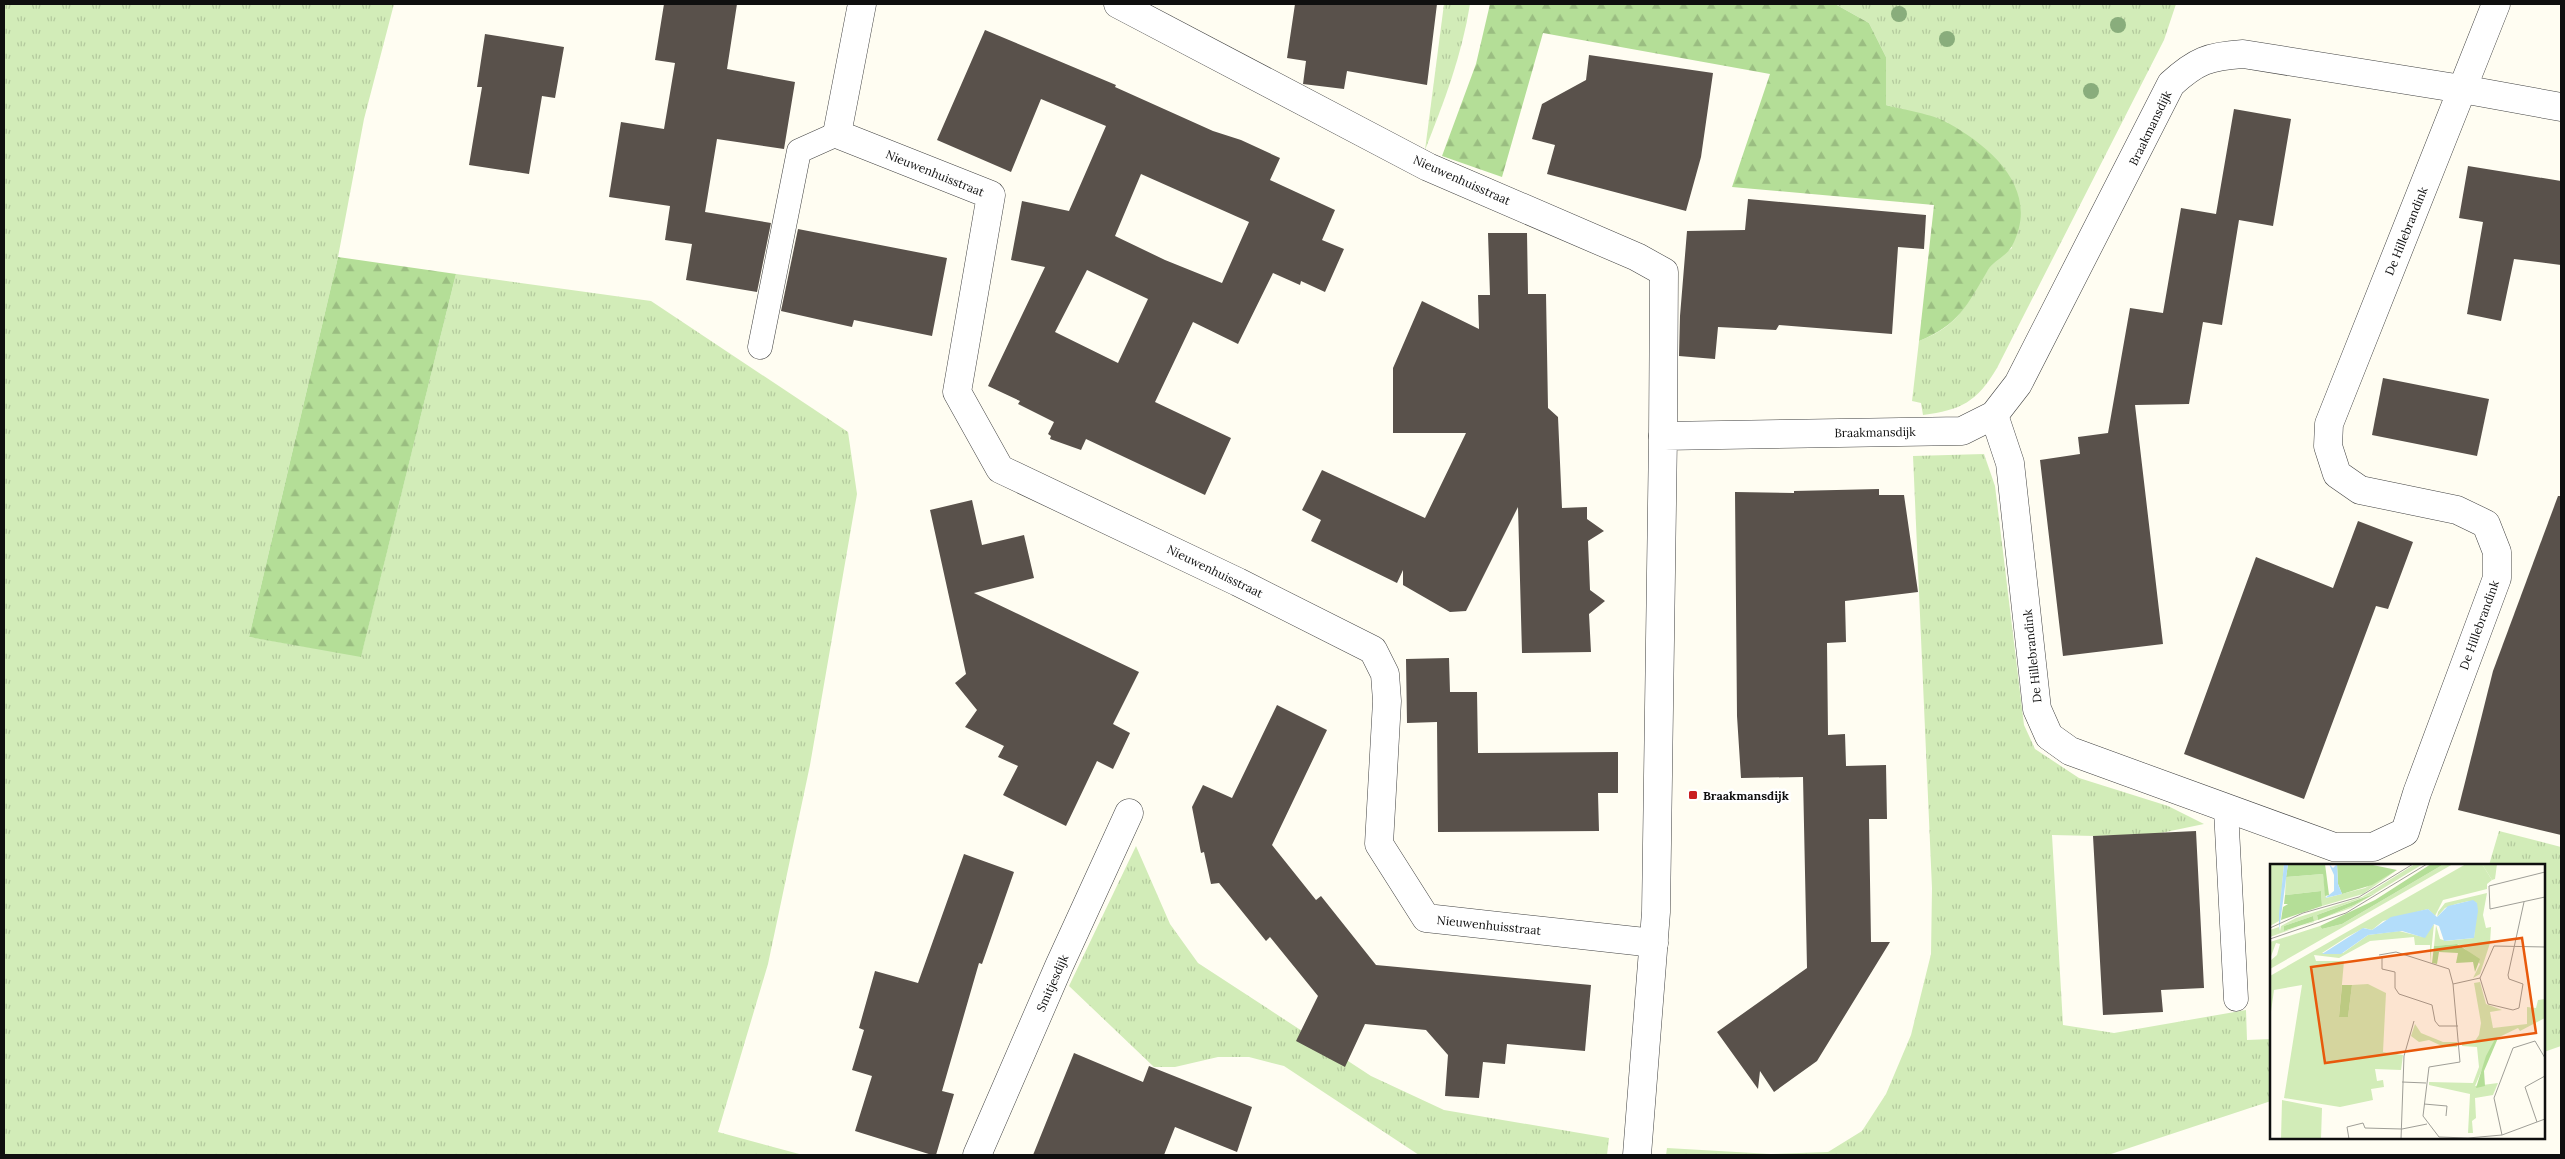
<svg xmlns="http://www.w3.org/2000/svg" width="2565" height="1159" font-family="Lora,serif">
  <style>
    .grass { fill: url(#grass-tufts) }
    .forest { fill: url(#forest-firs) }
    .building { fill: #59514b; fill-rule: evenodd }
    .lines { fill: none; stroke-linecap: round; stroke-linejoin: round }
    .service-casing { stroke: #424242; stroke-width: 25 }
    .minor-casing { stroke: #424242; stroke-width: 29 }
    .tertiary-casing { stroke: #424242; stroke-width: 29 }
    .service { stroke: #fff; stroke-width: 24 }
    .minor { stroke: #fff; stroke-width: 28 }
    .tertiary { stroke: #fff; stroke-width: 28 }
    .tree { fill: #89ad7c }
    .poi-dot { fill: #c91e20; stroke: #fff; stroke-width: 2 }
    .labels { text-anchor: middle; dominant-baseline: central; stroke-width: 5; stroke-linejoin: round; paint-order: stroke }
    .street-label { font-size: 12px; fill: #0f0f0f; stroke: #fff }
    .poi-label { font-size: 12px; font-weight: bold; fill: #0f0f0f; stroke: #fff; text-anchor: start }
    .inset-road { fill: none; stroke: #9f9e97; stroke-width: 1 }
    .view { fill: #e8590c; fill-opacity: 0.15; stroke: #e8590c; stroke-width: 2.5 }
    .inset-edge { fill: none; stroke: #0f0f0f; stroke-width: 2.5 }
  </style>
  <defs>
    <pattern id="grass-tufts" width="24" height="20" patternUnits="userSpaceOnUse" patternTransform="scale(1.25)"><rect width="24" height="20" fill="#d2ecb8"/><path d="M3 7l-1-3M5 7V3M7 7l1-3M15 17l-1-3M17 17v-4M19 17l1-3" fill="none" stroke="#b3c99d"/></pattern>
    <pattern id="forest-firs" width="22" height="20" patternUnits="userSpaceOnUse" patternTransform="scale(1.25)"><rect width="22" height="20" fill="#b4de97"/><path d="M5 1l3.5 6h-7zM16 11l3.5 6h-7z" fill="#9abd81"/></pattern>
  </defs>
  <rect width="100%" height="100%" fill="#fffdf2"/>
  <g class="grass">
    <path d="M4,4H394L364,119L338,257L249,637L361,656L456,274L651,301L848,432L857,494L810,765L768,964L718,1132L803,1155H4Z"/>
    <path d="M1444,4H1470C1462,55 1444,102 1425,150Z"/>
    <path d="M1835,4H2176L2164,40L1997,368C1977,402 1961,410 1923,415L1921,403L1912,401L1919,341C1963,324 1964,304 1989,268C1994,260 2004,254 2012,248L1947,122L1886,105V57L1869,23Z"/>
    <path d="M1984,454L1995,486L2024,725L2035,749L2079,778L2168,806L2204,824L2156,834L2095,836L2052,835L2063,1025L2114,1033L2246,1010L2247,1040L2271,1039V1101L2111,1154L1666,1155L1667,1148L1771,1154L1828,1152L1862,1131L1886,1094L1911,1035L1931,954L1932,888L1913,456Z"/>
    <path d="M2499,831L2561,847V1046L2544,1052V865H2489Z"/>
    <path d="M1136,846L1170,924L1198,963L1371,1076L1444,1110L1609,1138L1607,1155H1419L1284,1066L1249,1057H1218L1175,1067H1154L1069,986Z"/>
  </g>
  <g class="forest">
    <path d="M1490,4H1835L1869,23L1886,57V105C1904,110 1933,114 1948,123C1993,148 2041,191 2012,246C2007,256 1994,260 1988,270C1967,305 1959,325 1919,341L1934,205L1732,187L1770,74L1543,33L1502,177L1442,156L1476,64Z"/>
    <path d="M338,257L456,274L361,657L249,637Z"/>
  </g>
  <g class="building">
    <path d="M664,4H737L727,69L795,82L784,149L717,139L705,212L771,223L757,292L686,280L692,244L665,240L670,206L609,197L621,122L664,129L675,63L655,60Z"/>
    <path d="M1295,4H1437L1427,85L1347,71L1344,89L1303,84L1306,61L1287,58Z"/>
    <path d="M985,30L1116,85L1115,87L1213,131L1241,140L1280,158L1270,180L1335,210L1322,240L1344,249L1325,292L1301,281L1300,285L1273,273L1238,344L1193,322L1155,402L1231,438L1205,495L1086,439L1081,450L1050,439L1051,436L1048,434L1054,422L1018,404L1020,401L988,386L1045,267L1011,260L1022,201L1069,211L1106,126L1041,99L1011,172L937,140ZM1141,174L1249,222L1222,283L1165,260L1115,236ZM1087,270L1148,299L1118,363L1055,332Z"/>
    <path d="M485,34L564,47L555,98L542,96L529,174L469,165L482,87H477Z"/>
    <path d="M1589,55L1713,73L1701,157L1686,211L1547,174L1555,145L1532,139L1542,104L1586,80Z"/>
    <path d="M2234,109L2291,119L2273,226L2239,220L2222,325L2203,322L2189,404L2135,405L2163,644L2063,656L2040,460L2080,454L2078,437L2108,433L2130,308L2163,313L2181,208L2216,214Z"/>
    <path d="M2468,166L2561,181V265L2514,259L2501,321L2467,314L2483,222L2459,218Z"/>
    <path d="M1748,199L1926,215L1924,249L1898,247L1892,334L1779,325L1776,330L1718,327L1715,359L1679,356L1680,316L1687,231L1745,230Z"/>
    <path d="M798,229L947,258L932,336L854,320L852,327L781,311Z"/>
    <path d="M1488,233H1527L1528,294H1546L1548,408L1558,417L1562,508L1587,507V519L1604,531L1588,541L1590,590L1605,601L1589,614L1591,652L1522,653L1518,507L1466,611L1450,612L1403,585V570L1397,583L1311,541L1321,520L1302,510L1322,470L1425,518L1466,433H1393V368L1422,301L1479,329L1478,295H1490Z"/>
    <path d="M2383,378L2489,399L2477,456L2372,435Z"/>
    <path d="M1879,489V495H1904L1918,592L1845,601L1846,642L1827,643L1828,735L1845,734L1846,766L1886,765L1887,819H1869L1871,942H1890L1817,1061L1774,1092L1760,1071L1758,1089L1717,1032L1807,968L1803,777L1741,778L1737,716L1735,492L1794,493V491Z"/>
    <path d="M2558,496H2561V835L2458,810L2493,671Z"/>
    <path d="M972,500L982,545L1024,535L1034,578L974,593L1139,672L1113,724L1130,733L1113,769L1097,761L1066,826L1003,795L1018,766L998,757L1004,746L965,727L977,710L955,683L966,674L930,510Z"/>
    <path d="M2358,521L2413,542L2388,609L2376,606L2304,799L2184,754L2256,557L2333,588Z"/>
    <path d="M1449,658L1450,692H1477L1478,753L1618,752V793H1598L1599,831L1438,832L1437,722L1407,723L1406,659Z"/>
    <path d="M1277,705L1327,730L1272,845L1316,900L1321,896L1376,965L1591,985L1585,1051L1507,1044L1505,1064L1483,1062L1479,1098L1445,1096L1448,1055L1426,1030L1365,1024L1345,1067L1296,1041L1318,996L1270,937L1266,941L1219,883L1211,884L1204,852L1201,853L1192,807L1203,785L1232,798Z"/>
    <path d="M2196,831L2204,988L2161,990L2163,1012L2103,1015L2093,836Z"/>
    <path d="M964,854L1014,872L982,964L979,963L942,1091L954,1094L936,1155H932L855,1131L872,1076L852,1070L864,1030L859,1028L875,971L918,983Z"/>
    <path d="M1074,1053L1143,1082L1149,1066L1252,1107L1237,1152L1175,1127L1164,1155H1033Z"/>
  </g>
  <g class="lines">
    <defs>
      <g id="service">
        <path d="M760,347L799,151L837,134"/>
        <path d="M2226,810L2236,999"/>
      </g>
      <g id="minor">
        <path d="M862,4L837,134L991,195L957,392L1000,469L1238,582L1373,650L1385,674L1387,701L1379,844L1426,918L1654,943"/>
        <path d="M1118,4L1428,167L1637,257L1664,272L1663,436"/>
        <path d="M2462,89L2561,107"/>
        <path d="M1994,415L2010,463L2037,709L2049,736L2070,751L2334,847H2373L2405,832L2417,793L2497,578V552L2486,524L2457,510L2360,490L2337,474L2328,446L2329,424L2496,4"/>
        <path d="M977,1155L1059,966L1129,813"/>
      </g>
      <path id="tertiary" d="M1637,1155L1656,912L1663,436L1962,431L1994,415L2018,384L2171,84C2196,61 2209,56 2243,54L2462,89"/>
    </defs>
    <use href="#service" class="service-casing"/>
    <use href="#minor" class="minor-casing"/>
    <use href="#tertiary" class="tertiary-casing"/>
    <use href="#service" class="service"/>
    <use href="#minor" class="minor"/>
    <use href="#tertiary" class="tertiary"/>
  </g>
  <g class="tree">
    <circle cx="1899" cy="14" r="8"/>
    <circle cx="2118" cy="25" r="8"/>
    <circle cx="1947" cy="39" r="8"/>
    <circle cx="2091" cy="91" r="8"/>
  </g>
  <rect class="poi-dot" x="1688" y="790" width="10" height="10" rx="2.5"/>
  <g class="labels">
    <g class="street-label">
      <text transform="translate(2150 128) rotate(-64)">Braakmansdijk</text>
      <text transform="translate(935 173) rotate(22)">Nieuwenhuisstraat</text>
      <text transform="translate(1462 180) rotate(24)">Nieuwenhuisstraat</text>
      <text transform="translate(2406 231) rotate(-68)">De Hillebrandink</text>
      <text transform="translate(1875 432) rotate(-1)">Braakmansdijk</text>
      <text transform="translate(1215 571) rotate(26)">Nieuwenhuisstraat</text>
      <text transform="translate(2479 625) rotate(-70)">De Hillebrandink</text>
      <text transform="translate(2032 656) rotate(-96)">De Hillebrandink</text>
      <text transform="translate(1489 925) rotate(6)">Nieuwenhuisstraat</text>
      <text transform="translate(1052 983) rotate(-66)">Smitjesdijk</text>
    </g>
    <g class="poi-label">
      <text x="1703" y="795">Braakmansdijk</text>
    </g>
  </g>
  <g transform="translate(2270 864)">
    <rect width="275" height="275" fill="#fffdf2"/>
    <path d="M0,0H14L9,57L0,62ZM145,0H153L81,44L0,73V66L9,63L10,67L11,62L26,54L92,33ZM105,29L84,41L48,56L47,51ZM43,52L44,58L14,67V62ZM174,0H183L0,105V97L7,91L10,80L6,79L0,95V78L50,62L52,65L72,60ZM196,0H212L222,16L217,20V25L173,36L165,52L158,45L113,57L102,66L94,64L77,73L52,89H73L98,71L129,67L153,73L164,60L160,99V81H145L144,73L100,77L69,94L44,91L46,97H74L69,153H78L82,121L98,120L116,129L113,188L133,191L131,206L105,205L107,217L113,216L114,223L101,225L103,236L70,243L14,234L32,121L4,126L0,155V112ZM127,6L93,30L52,42L51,27L15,31L16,13L53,10L56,34L95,24ZM217,29L213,51L216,64L221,63L220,79L210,110L203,114L210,100L192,82L187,80L164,82L166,61L170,75L176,77L204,74L207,39L199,37L186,40L175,44L167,53L168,48L175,39ZM210,118L216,140L232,146L220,148L223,164L257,160V143L266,144L268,136L275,135V154L250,167L248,164L225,175L205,222L228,219L223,231L205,234L206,254L202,257L203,269H198L200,230L159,221V218L203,219L209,203L207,183L192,182V178L205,177L209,171L211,159L204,119ZM145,160L151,169L173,178H187V183H174L159,176L149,178L141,172ZM12,236L52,244L51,275H11Z" fill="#d2ecb8" fill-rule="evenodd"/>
    <path d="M18,0H55L59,31L55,32L53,10L16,13ZM67,0H98L127,6L102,21L72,30L68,20ZM161,0H174L72,60L52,65L50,62L105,36ZM51,27L52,42L11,56L13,43L18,40H14L15,31ZM106,29L84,41L48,56L47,51ZM43,52L44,57L14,67V62ZM187,80L210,95L205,108L203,98L186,99L188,89L169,88L167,100L162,99L164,82ZM72,121H82L78,153H69ZM228,174L214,207L215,222L206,224L216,192L225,175Z" fill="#b4de97"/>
    <path d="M212,0H227L225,15L222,16Z" fill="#d2ecb8"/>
    <path d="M14,0H18L9,67V50ZM59,0L63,4L67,0L68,20L72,30L55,34L64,27V11ZM203,36L207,39L208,47L204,74L174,77L169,62L164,60L155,74L132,67L98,71L71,90H52L93,64L102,66L121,53L158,45L167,53L178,42Z" fill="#b3ddfa"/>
    <path class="inset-road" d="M275,8L219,22L220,45L275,33M0,64L33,49L89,33L143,0M0,75L76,49L157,0M275,83L224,82L210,114L183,120L190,198L159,203L153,252L169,273L198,274L232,271L275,255M109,91L126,88L179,105L183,120M112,92V105L125,108V124L129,130L162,141L165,157L169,162H188M210,114L218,140L243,146L249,144L253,120L239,115L238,111L254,38M132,218L156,219M154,240L177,242L176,252M267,258L255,223L275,212M232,271L224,234L243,184L265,177L275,194M79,275L77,263L93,259L95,264L132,265L157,260M131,275L134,192L144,157"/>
    <path class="view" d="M252,74L266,169L55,199L41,103Z"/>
    <rect width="275" height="275" class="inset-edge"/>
  </g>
  <rect width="2565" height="1159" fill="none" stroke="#0f0f0f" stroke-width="10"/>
</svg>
